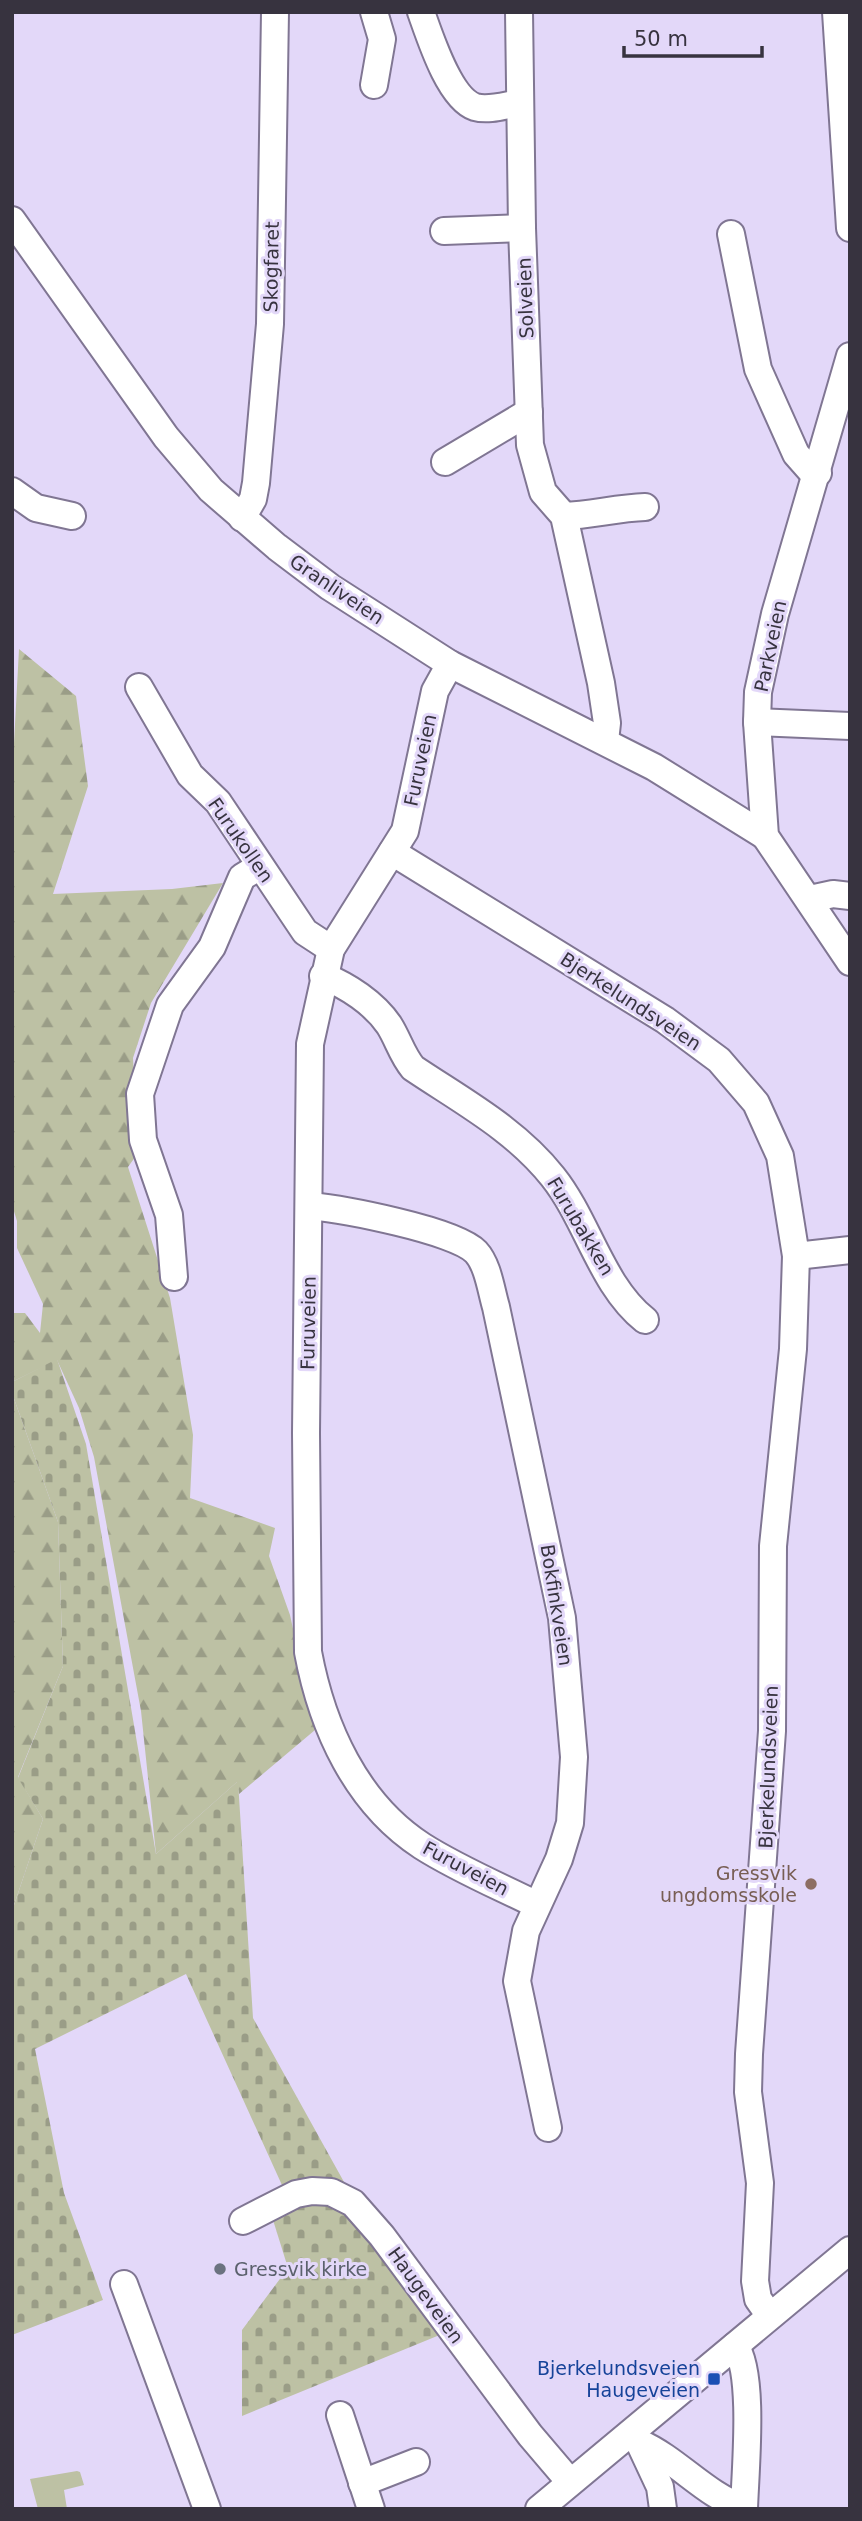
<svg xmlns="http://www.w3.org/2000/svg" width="862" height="2521" font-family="'DejaVu Sans',sans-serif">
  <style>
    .green { fill: #bdc1a4 }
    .forest { fill: url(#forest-firs) }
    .cemetery { fill: url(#cemetery-stones) }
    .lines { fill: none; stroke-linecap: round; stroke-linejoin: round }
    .minor-casing { stroke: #807693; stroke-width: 30 }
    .minor { stroke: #fff; stroke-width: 26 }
    .education-dot { fill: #8d6e63; stroke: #e3d8f9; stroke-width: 2.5 }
    .worship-dot { fill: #6b7280; stroke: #e3d8f9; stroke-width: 2.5 }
    .transit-dot { fill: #1a4fb4; stroke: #e3d8f9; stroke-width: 2.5 }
    .labels { text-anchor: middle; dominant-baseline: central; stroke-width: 6; stroke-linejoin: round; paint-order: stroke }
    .street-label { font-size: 19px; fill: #37333f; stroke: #e3d8f9 }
    .education-label { font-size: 19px; fill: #785e54; stroke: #e3d8f9; text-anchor: end }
    .worship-label { font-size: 19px; fill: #5b616d; stroke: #e3d8f9; text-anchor: start }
    .transit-label { font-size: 19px; fill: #164399; stroke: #e3d8f9; text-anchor: end }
  </style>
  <defs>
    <pattern id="forest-firs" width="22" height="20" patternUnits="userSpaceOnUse" patternTransform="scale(1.75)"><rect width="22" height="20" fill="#bdc1a4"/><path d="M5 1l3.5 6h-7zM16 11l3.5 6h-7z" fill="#9a9d87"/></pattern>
    <pattern id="cemetery-stones" width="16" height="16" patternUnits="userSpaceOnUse" patternTransform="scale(1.75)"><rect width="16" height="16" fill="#bdc1a4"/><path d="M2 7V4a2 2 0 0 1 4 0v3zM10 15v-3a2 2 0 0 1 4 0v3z" fill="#9a9d87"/></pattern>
  </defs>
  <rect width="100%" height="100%" fill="#e3d8f9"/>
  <path class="green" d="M77,2471L80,2472L84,2485L64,2490L67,2509H38L30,2479Z"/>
  <g class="forest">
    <path d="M19,649L76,696L88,786L53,894L172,889L223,883L151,1003L133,1058L138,1153L128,1167L170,1298L193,1435L190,1498L275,1528L269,1556L290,1615L315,1730L239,1794L237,1782L156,1854L141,1711L94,1457L79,1408L57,1360L12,1382V1313H25L40,1333L43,1304L17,1248V1221L12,1205V781Z"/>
    <path d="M12,1393L58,1522L63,1666L18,1777L43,1819L12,1911Z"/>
  </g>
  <path class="cemetery" d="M57,1359L86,1444L156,1854L238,1781L253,2018L359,2209L447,2332L242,2416V2330L288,2268L273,2220L291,2205L186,1974L35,2049L64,2193L103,2300L12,2335V1911L43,1819L18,1778L63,1666L58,1522L12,1393V1382Z"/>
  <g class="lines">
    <defs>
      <g id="minor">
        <path d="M374,12L382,39L374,85"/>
        <path d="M421,12C430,37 449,98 475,107C489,111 506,105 520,103"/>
        <path d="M519,12L522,228L530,445L543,492L564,516L601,683L607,723L605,741"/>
        <path d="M836,12L850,228"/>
        <path d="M12,220L166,437L211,490L277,547L330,587L450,664L654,767L765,836"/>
        <path d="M444,231L522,228"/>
        <path d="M731,234L758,369L796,454L811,471L818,473"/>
        <path d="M850,356L775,614L758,692L757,722L765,836L850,962"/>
        <path d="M445,462L529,412"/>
        <path d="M12,491L36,508L72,516"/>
        <path d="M564,516C591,515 617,508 645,507"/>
        <path d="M242,518L253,499L256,483L270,324L275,12"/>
        <path d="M450,664L435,691L405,831L331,949L310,1044L306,1433L308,1652C322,1727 356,1803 422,1846C458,1869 499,1886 537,1905"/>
        <path d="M139,687L190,775L218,802L305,932L331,949"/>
        <path d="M757,722L850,726"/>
        <path d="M392,852L665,1020L719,1060L756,1103L780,1156L796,1256L850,1250"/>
        <path d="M810,899L833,894L850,896"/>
        <path d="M323,976C348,986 374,1003 389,1025C398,1039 402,1055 413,1068C462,1101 515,1129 553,1177C588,1221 601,1285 645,1320"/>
        <path d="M310,1206C342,1209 455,1230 476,1252C488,1265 491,1290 496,1307L562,1618L574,1757L570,1823L559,1859L526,1931L517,1981L548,2128"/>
        <path d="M174,1277L169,1215L143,1140L140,1094L170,1005L212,947L242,877L260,866"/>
        <path d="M243,2221L296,2194L312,2191L331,2192L353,2203L382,2236L530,2435L570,2482"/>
        <path d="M124,2284L207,2509"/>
        <path d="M770,2316L758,2299L755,2281L760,2183L748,2092L749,2054L772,1731L773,1546L793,1349L796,1256"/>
        <path d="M735,2346C755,2372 745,2473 744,2509"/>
        <path d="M340,2415L371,2509"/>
        <path d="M638,2440L660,2487L663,2509"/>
        <path d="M640,2443C678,2460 705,2495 744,2508"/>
        <path d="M362,2483L416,2462"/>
        <path d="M539,2509L850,2250"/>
      </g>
    </defs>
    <use href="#minor" class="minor-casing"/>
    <use href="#minor" class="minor"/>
  </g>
  <circle class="education-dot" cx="811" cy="1884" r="7"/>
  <circle class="worship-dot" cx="220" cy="2269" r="7"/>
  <rect class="transit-dot" x="707" y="2372" width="14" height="14" rx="3.5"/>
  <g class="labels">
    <g class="street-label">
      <text transform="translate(271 267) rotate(-89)">Skogfaret</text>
      <text transform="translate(525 298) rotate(-92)">Solveien</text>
      <text transform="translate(337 589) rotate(34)">Granliveien</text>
      <text transform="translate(770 646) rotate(-78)">Parkveien</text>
      <text transform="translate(420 760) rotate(-78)">Furuveien</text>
      <text transform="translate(241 840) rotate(55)">Furukollen</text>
      <text transform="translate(631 1001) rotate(33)">Bjerkelundsveien</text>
      <text transform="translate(581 1226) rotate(59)">Furubakken</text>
      <text transform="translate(308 1323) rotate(-89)">Furuveien</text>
      <text transform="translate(557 1605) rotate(81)">Bokfinkveien</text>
      <text transform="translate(768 1767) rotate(-88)">Bjerkelundsveien</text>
      <text transform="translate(466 1868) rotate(28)">Furuveien</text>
      <text transform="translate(426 2295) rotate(54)">Haugeveien</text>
    </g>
    <g class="education-label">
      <text x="797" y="1873">Gressvik<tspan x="797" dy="22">ungdomsskole</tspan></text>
    </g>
    <g class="worship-label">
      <text x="234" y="2269">Gressvik kirke</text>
    </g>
    <g class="transit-label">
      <text x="700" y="2368">Bjerkelundsveien<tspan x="700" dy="22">Haugeveien</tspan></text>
    </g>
  </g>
  <rect width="862" height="2521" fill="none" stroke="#37333f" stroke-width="28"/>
  <path d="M624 46v10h138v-10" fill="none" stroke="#37333f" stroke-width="3.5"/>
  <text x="634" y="46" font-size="21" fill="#37333f" stroke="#e3d8f9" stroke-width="5" paint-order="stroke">50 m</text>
</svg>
